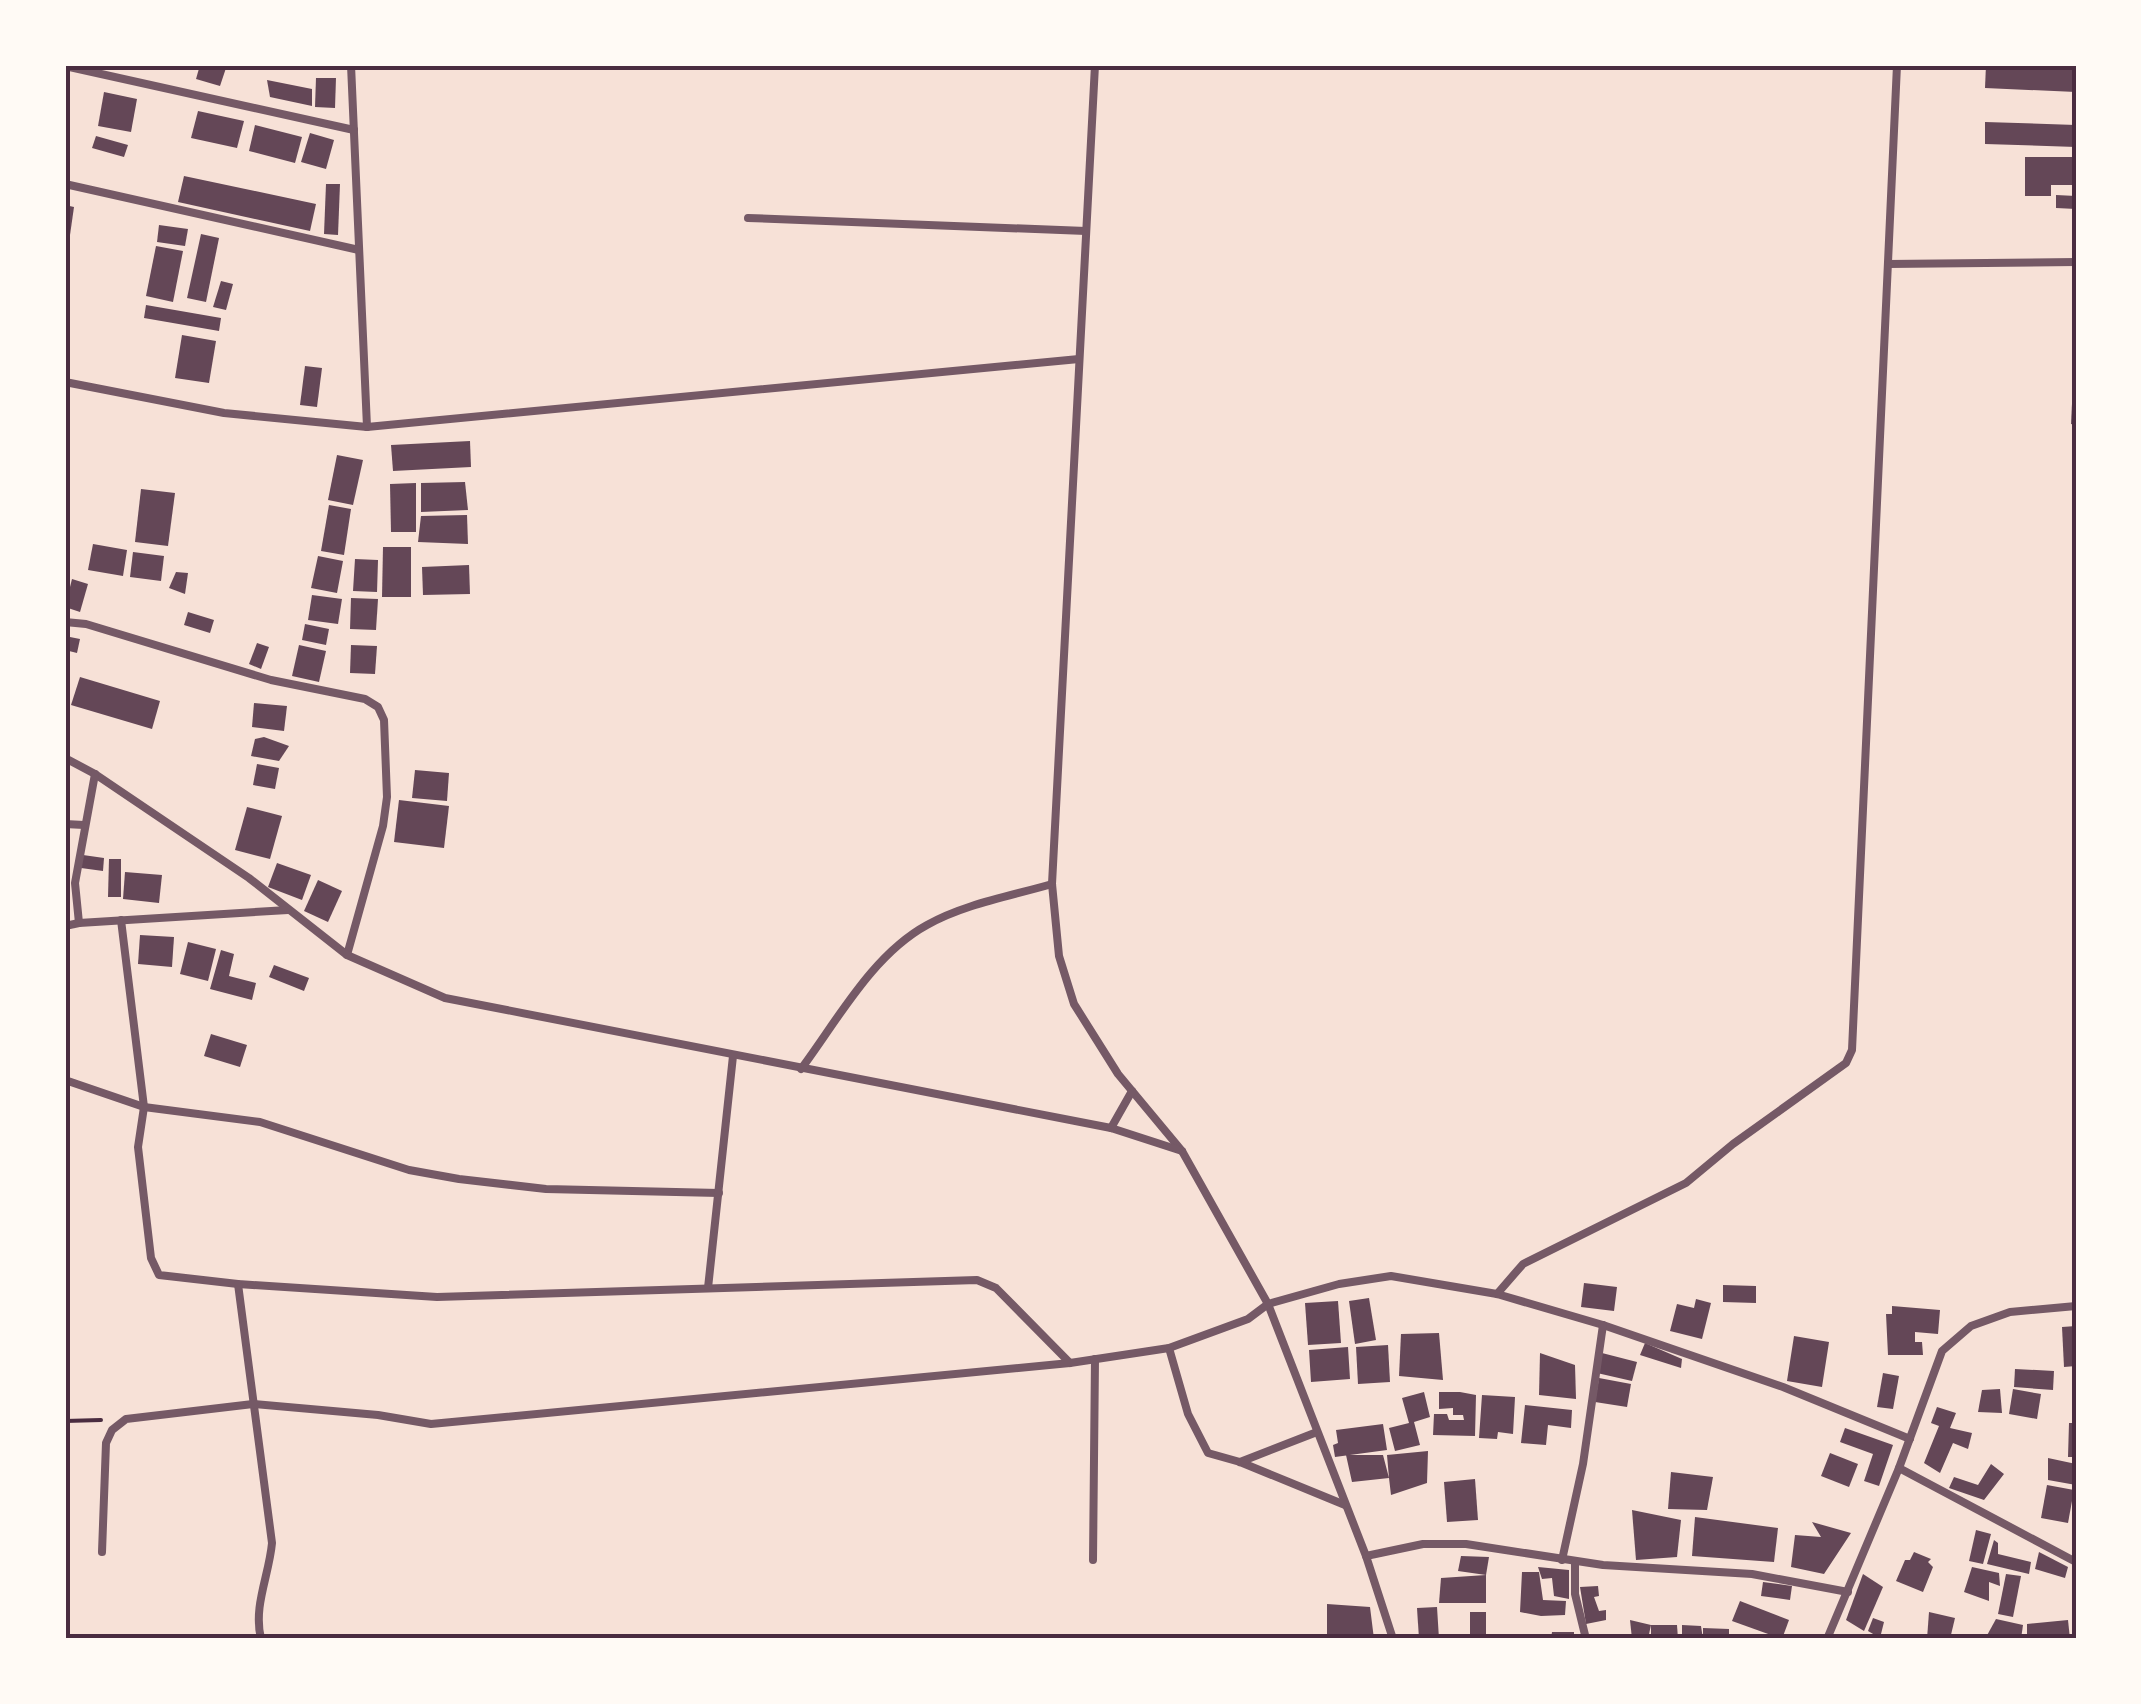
<svg xmlns="http://www.w3.org/2000/svg" width="2141" height="1704" font-family="Rubik,sans-serif">
  <style>
    .building { fill: #644757 }
    .lines { fill: none; stroke-linecap: round; stroke-linejoin: round }
    .path { stroke: #4a2c40; stroke-width: 4 }
    .minor { stroke: #755966; stroke-width: 8 }
    .neatline { fill: none; stroke: #4a2c40; stroke-width: 4 }
  </style>
  <rect width="100%" height="100%" fill="#f7e1d7"/>
  <g class="building">
    <path d="M200,65H227L220,86L196,79Z"/>
    <path d="M1986,65H2076V92L1985,88Z"/>
    <path d="M316,78H336L335,108L315,107Z"/>
    <path d="M267,80L312,89V106L270,97Z"/>
    <path d="M104,92L137,99L131,132L98,126Z"/>
    <path d="M198,111L244,121L237,148L191,138Z"/>
    <path d="M1985,122L2076,125V147L1985,144Z"/>
    <path d="M255,125L302,137L295,163L249,151Z"/>
    <path d="M310,133L334,140L326,169L301,162Z"/>
    <path d="M96,136L128,145L124,157L92,148Z"/>
    <path d="M2025,157H2076V185H2051V196H2025Z"/>
    <path d="M184,176L316,204L310,231L178,202Z"/>
    <path d="M326,184H340L338,235L324,234Z"/>
    <path d="M2056,195L2076,196V209L2056,208Z"/>
    <path d="M65,205L74,207L69,242L65,241Z"/>
    <path d="M159,225L188,229L185,246L157,242Z"/>
    <path d="M201,234L219,238L206,302L187,298Z"/>
    <path d="M156,246L183,251L173,302L146,296Z"/>
    <path d="M221,281L233,284L226,310L213,307Z"/>
    <path d="M146,305L221,318L219,331L144,318Z"/>
    <path d="M182,335L216,341L209,383L175,378Z"/>
    <path d="M305,366L322,368L317,407L300,405Z"/>
    <path d="M2073,383H2076V425L2071,424Z"/>
    <path d="M470,441L471,467L393,471L391,445Z"/>
    <path d="M337,455L363,460L353,505L328,500Z"/>
    <path d="M465,482L468,510L421,512V483Z"/>
    <path d="M416,483V532H391L390,484Z"/>
    <path d="M141,489L175,493L168,546L135,542Z"/>
    <path d="M329,505L351,509L344,555L321,551Z"/>
    <path d="M467,515L468,544L418,542L421,516Z"/>
    <path d="M93,544L127,550L123,576L88,570Z"/>
    <path d="M383,547H411V597H382Z"/>
    <path d="M133,552L164,556L161,581L130,577Z"/>
    <path d="M318,556L343,561L337,593L311,588Z"/>
    <path d="M355,559L378,560L377,592L353,591Z"/>
    <path d="M469,565L470,594L423,595L422,567Z"/>
    <path d="M176,572L188,573L185,594L169,588Z"/>
    <path d="M72,579L88,584L80,612L65,607Z"/>
    <path d="M312,595L342,599L338,624L308,620Z"/>
    <path d="M351,598L378,599L376,630L350,629Z"/>
    <path d="M188,612L214,620L210,633L184,625Z"/>
    <path d="M305,624L329,629L326,645L302,640Z"/>
    <path d="M65,636L80,639L77,653L65,650Z"/>
    <path d="M257,643L269,647L261,669L249,664Z"/>
    <path d="M299,645L326,651L319,682L292,676Z"/>
    <path d="M351,645L377,646L375,674L350,673Z"/>
    <path d="M80,677L160,701L152,729L71,705Z"/>
    <path d="M254,703L287,706L284,731L252,727Z"/>
    <path d="M264,737L289,746L279,761L251,756L255,739Z"/>
    <path d="M257,764L279,768L275,789L253,785Z"/>
    <path d="M415,770L449,773L447,801L412,798Z"/>
    <path d="M399,800L449,806L444,848L394,842Z"/>
    <path d="M247,807L282,816L270,859L235,850Z"/>
    <path d="M83,855L104,858L103,871L81,868Z"/>
    <path d="M109,859H121V897H108Z"/>
    <path d="M277,863L311,875L302,900L268,887Z"/>
    <path d="M125,872L162,875L159,903L123,899Z"/>
    <path d="M318,880L342,891L328,922L304,911Z"/>
    <path d="M140,935L174,937L172,967L138,964Z"/>
    <path d="M188,942L216,949L208,981L180,974Z"/>
    <path d="M221,950L234,954L229,976L256,983L252,1000L210,989Z"/>
    <path d="M274,965L309,978L304,991L269,977Z"/>
    <path d="M211,1034L247,1045L240,1067L204,1056Z"/>
    <path d="M1584,1283L1617,1287L1614,1311L1581,1307Z"/>
    <path d="M1723,1285L1756,1286V1303L1723,1302Z"/>
    <path d="M1369,1298L1376,1340L1355,1344L1349,1301Z"/>
    <path d="M1696,1299L1711,1303L1702,1339L1670,1331L1677,1304L1694,1308Z"/>
    <path d="M1338,1301L1341,1343L1308,1345L1305,1303Z"/>
    <path d="M1892,1306L1940,1310L1938,1334L1915,1332V1342H1922L1923,1355H1888L1886,1314H1892Z"/>
    <path d="M2076,1326V1366L2064,1367L2062,1327Z"/>
    <path d="M1439,1333L1443,1380L1399,1376L1401,1334Z"/>
    <path d="M1794,1336L1829,1342L1822,1387L1787,1381Z"/>
    <path d="M1645,1343L1682,1359L1681,1368L1640,1355Z"/>
    <path d="M1388,1345L1390,1382L1358,1384L1356,1347Z"/>
    <path d="M1348,1347L1350,1379L1311,1382L1309,1350Z"/>
    <path d="M1540,1353L1575,1365L1576,1399L1539,1395Z"/>
    <path d="M1602,1353L1637,1362L1632,1381L1597,1373Z"/>
    <path d="M2015,1369L2054,1371L2053,1390L2014,1387Z"/>
    <path d="M1883,1373L1899,1376L1893,1409L1877,1407Z"/>
    <path d="M1599,1378L1631,1384L1627,1407L1595,1402Z"/>
    <path d="M2000,1389L2002,1413L1978,1412L1982,1390Z"/>
    <path d="M2013,1389L2041,1394L2037,1419L2009,1414Z"/>
    <path d="M1424,1392L1430,1417L1414,1422L1420,1445L1395,1451L1389,1428L1409,1423L1402,1398Z"/>
    <path d="M1439,1392H1460L1476,1395L1475,1436L1433,1435L1434,1414H1447L1449,1420H1464L1463,1415H1453V1408L1439,1409Z"/>
    <path d="M1482,1395L1515,1397L1513,1434L1498,1432L1497,1439L1479,1438Z"/>
    <path d="M1525,1405L1572,1410L1571,1428L1548,1425L1546,1445L1521,1443Z"/>
    <path d="M1937,1407L1956,1413L1950,1428L1972,1433L1968,1449L1953,1443L1940,1473L1924,1463L1939,1426L1931,1423Z"/>
    <path d="M2069,1423H2076V1457H2068Z"/>
    <path d="M1383,1424L1387,1450L1335,1457L1333,1445L1338,1443L1336,1430Z"/>
    <path d="M1845,1428L1893,1445L1879,1486L1864,1481L1873,1454L1840,1442Z"/>
    <path d="M1428,1451L1427,1483L1391,1495L1389,1478L1352,1482L1346,1455H1383L1389,1478L1387,1455Z"/>
    <path d="M1830,1453L1858,1464L1849,1487L1821,1476Z"/>
    <path d="M2048,1458L2076,1464V1485L2048,1480Z"/>
    <path d="M1991,1464L2004,1474L1984,1500L1949,1488L1954,1477L1978,1485Z"/>
    <path d="M1671,1472L1713,1477L1707,1510L1668,1509Z"/>
    <path d="M1475,1479L1478,1520L1447,1522L1444,1482Z"/>
    <path d="M2047,1485L2074,1490L2068,1523L2041,1518Z"/>
    <path d="M1632,1510L1681,1520L1677,1557L1636,1560Z"/>
    <path d="M1695,1517L1778,1528L1774,1562L1692,1556Z"/>
    <path d="M1812,1522L1851,1533L1824,1574L1791,1567L1795,1535L1821,1537Z"/>
    <path d="M1976,1530L1991,1534L1983,1564L1969,1561Z"/>
    <path d="M1994,1540L1998,1543V1554L2031,1562L2029,1574L1987,1564Z"/>
    <path d="M1914,1552L1931,1559L1928,1562L1933,1567L1923,1592L1896,1581L1905,1560H1910Z"/>
    <path d="M2039,1552L2068,1567L2065,1578L2035,1569Z"/>
    <path d="M1461,1556L1489,1557L1486,1575L1458,1571Z"/>
    <path d="M1538,1567L1569,1570V1599L1554,1596L1552,1578L1542,1579Z"/>
    <path d="M1972,1567L1999,1573L2000,1586L1989,1582V1601L1964,1592Z"/>
    <path d="M1522,1572H1539L1543,1600L1566,1601L1565,1615L1541,1616L1520,1612Z"/>
    <path d="M1863,1574L1883,1587L1864,1631L1846,1620Z"/>
    <path d="M2006,1574L2021,1576L2013,1617L1998,1614Z"/>
    <path d="M1486,1575V1603H1439L1441,1578Z"/>
    <path d="M1763,1582L1792,1586L1790,1600L1761,1596Z"/>
    <path d="M1598,1586L1599,1596L1594,1597L1599,1611L1606,1610V1620L1586,1624L1580,1587Z"/>
    <path d="M1740,1601L1789,1620L1782,1639L1732,1621Z"/>
    <path d="M1327,1604L1370,1607L1374,1639H1327Z"/>
    <path d="M1437,1607L1439,1639H1419L1417,1608Z"/>
    <rect x="1470" y="1612" width="16" height="27"/>
    <path d="M1929,1612L1955,1618L1950,1639H1927Z"/>
    <path d="M1873,1618L1884,1622L1880,1638L1868,1631Z"/>
    <path d="M1996,1619L2023,1625L2021,1639H1985Z"/>
    <path d="M1630,1620L1651,1625L1648,1639H1632Z"/>
    <path d="M2068,1620L2070,1639H2027V1624Z"/>
    <path d="M1651,1625H1677L1678,1639H1651Z"/>
    <path d="M1682,1625L1701,1626L1703,1639H1682Z"/>
    <path d="M1703,1628L1729,1629V1639H1703Z"/>
    <path d="M1552,1632H1574V1639H1551Z"/>
  </g>
  <g class="lines">
    <path class="path" d="M65,1421L101,1420"/>
    <g class="minor">
      <path d="M351,65L367,427"/>
      <path d="M1095,65L1052,884L1059,956L1074,1004L1118,1074L1182,1151L1268,1304L1366,1556L1393,1639"/>
      <path d="M65,66L354,130"/>
      <path d="M65,184L359,250"/>
      <path d="M748,218L1086,231"/>
      <path d="M1888,264L2076,262"/>
      <path d="M65,382L224,413L367,427L1079,359"/>
      <path d="M65,622L86,624L271,680L365,699L378,707L384,720L387,797L383,826L347,955"/>
      <path d="M65,758L95,774L249,878L347,955L445,998L1111,1128L1182,1151"/>
      <path d="M65,824L84,825"/>
      <path d="M121,920L144,1107L138,1147L151,1258L159,1275L238,1284L437,1297L977,1280L996,1288L1070,1363"/>
      <path d="M79,923L75,883L95,774"/>
      <path d="M65,926L79,923L288,910"/>
      <path d="M801,1069C837,1021 872,955 927,925C964,904 1011,896 1052,884"/>
      <path d="M65,1080L144,1107L260,1122L409,1170L459,1179L546,1189L719,1193"/>
      <path d="M1111,1128L1132,1091"/>
      <path d="M238,1284L272,1543C269,1576 253,1606 261,1639"/>
      <path d="M708,1288L733,1056"/>
      <path d="M1497,1294L1523,1264L1686,1183L1733,1144L1846,1063L1852,1050L1897,65"/>
      <path d="M1169,1348L1188,1414L1208,1453L1240,1462L1345,1505"/>
      <path d="M1240,1462L1317,1432"/>
      <path d="M1899,1468L2076,1562"/>
      <path d="M102,1552L106,1443L112,1430L126,1419L253,1404L378,1415L431,1424L1070,1363L1169,1348L1248,1319L1268,1304L1339,1284L1391,1276L1497,1294L1603,1325L1783,1387L1910,1439"/>
      <path d="M1366,1556L1423,1544H1466L1603,1565L1752,1574L1848,1592"/>
      <path d="M1093,1560L1095,1359"/>
      <path d="M1562,1560L1583,1464L1603,1325"/>
      <path d="M1575,1562V1594L1586,1639"/>
      <path d="M1827,1639L1899,1468L1942,1351L1971,1326L2010,1312L2076,1306"/>
    </g>
  </g>
  <rect width="2141" height="1704" fill="none" stroke="#fffaf5" stroke-width="135"/>
  <rect x="68" y="68" width="2006" height="1568" class="neatline"/>
</svg>
